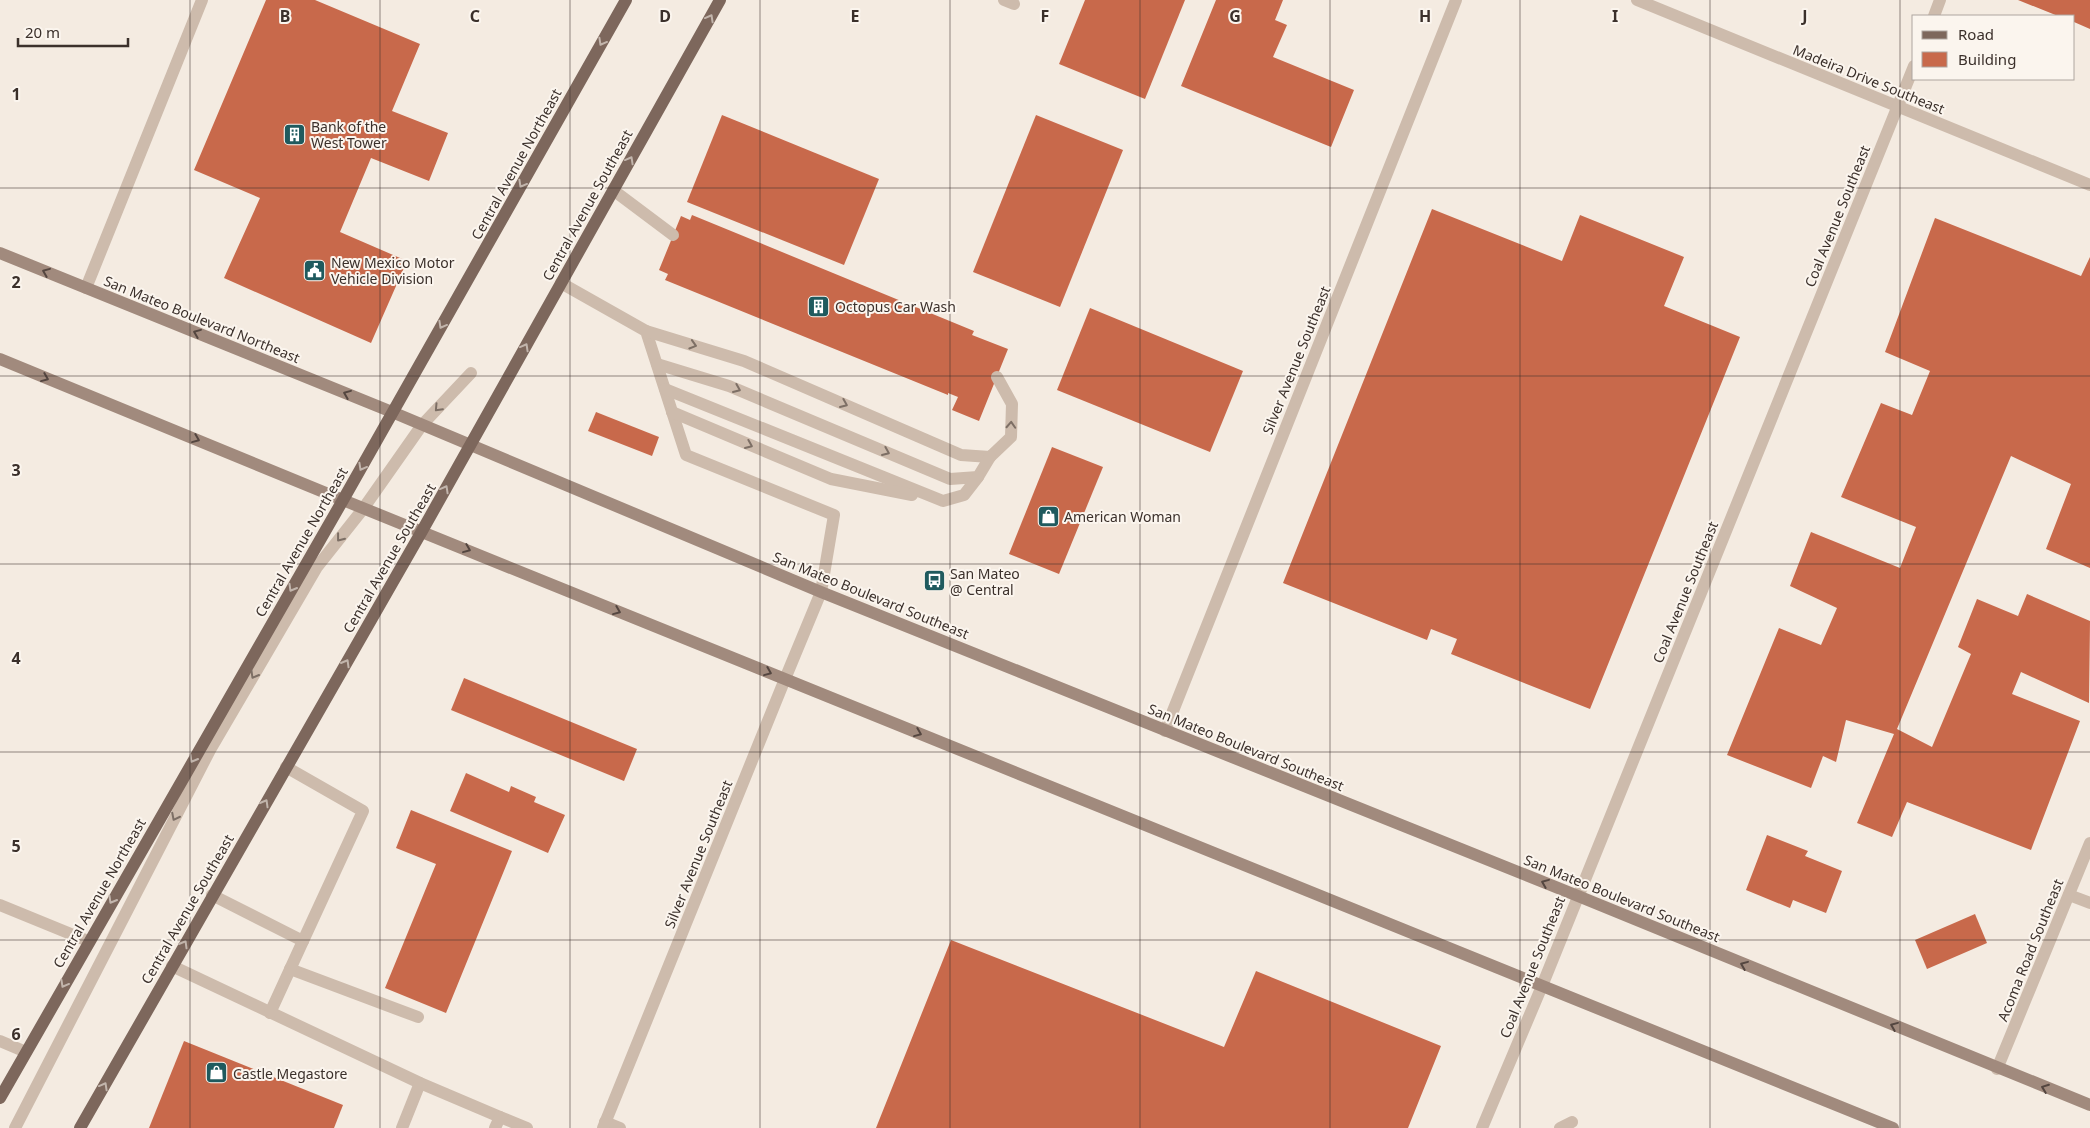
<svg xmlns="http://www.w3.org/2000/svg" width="2090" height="1128" font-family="'Noto Sans',sans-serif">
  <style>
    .building { fill: #c8694b }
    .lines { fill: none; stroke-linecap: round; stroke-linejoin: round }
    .service { stroke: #cdbbac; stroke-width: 12 }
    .minor { stroke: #cdbbac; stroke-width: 12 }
    .secondary { stroke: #a18a7d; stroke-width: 12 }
    .primary { stroke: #7d675c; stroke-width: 12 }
    .oneway { stroke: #c2b5ac }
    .oneway2 { stroke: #544640 }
    .oneway3 { stroke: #7d6f65 }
    .grid { fill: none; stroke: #3b302b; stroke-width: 1; stroke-opacity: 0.55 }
    .labels { text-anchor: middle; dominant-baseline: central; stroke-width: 4; stroke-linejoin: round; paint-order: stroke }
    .street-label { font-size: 14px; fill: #3b302b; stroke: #fbf5ee }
    .poi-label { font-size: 14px; fill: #3b302b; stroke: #fbf5ee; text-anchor: start }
    .grid-label { font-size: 16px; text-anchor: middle; font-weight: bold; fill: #3b302b; stroke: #fbf5ee; stroke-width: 4; stroke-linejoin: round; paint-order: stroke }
  </style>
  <rect width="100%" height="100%" fill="#f4ebe1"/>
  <g class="building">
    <path d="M266,0H315L420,44L392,111L448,133L429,181L371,158L340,232L407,261L371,343L224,278L260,198L194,170Z"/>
    <path d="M1085,0H1185L1145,99L1059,64Z"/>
    <path d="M1216,0H1283L1275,20L1287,25L1273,57L1354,90L1331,147L1181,86Z"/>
    <path d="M2018,0H2090V29L2074,22V16H2058Z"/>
    <path d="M722,115L879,179L844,265L687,202Z"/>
    <path d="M1036,115L1123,150L1060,307L973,272Z"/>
    <path d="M1432,209L1562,261L1580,215L1684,257L1664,306L1740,337L1590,709L1451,654L1457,639L1431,629L1427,640L1283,583Z"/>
    <path d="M692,215L974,331L972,335L1008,349L979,421L952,410L958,397L948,393V395L665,280L668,274L659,270L681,216L690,220Z"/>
    <path d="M1935,218L2081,276L2090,257V568L2046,549L2071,484L2011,456L1897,729L1932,747L1971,654L1958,647L1977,599L2018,616L2027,594L2090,621L2089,703L2021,672L2012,694L2080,721L2031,850L1907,802L1892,837L1857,823L1894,734L1846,720L1836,762L1823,756L1811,788L1727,755L1779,628L1821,645L1837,608L1790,586L1811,532L1900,568L1916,527L1841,497L1881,403L1912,415L1930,371L1885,352Z"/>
    <path d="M1090,308L1243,371L1210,452L1057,390Z"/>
    <path d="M596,412L659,437L652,456L588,431Z"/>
    <path d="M1052,447L1103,467L1059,574L1009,554Z"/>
    <path d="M464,678L637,749L624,781L451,710Z"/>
    <path d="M466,773L509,792L511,786L536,797L534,802L565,815L548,853L450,811Z"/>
    <path d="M411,810L512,851L446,1013L385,988L436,864L396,848Z"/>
    <path d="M1767,835L1808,851L1805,856L1842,871L1826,913L1793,900L1790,908L1746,890Z"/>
    <path d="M1975,914L1987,943L1927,969L1915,940Z"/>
    <path d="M951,940L1224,1047L1256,971L1441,1046L1408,1128H876Z"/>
    <path d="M184,1041L343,1105L334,1128H149Z"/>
  </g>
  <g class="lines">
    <g class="service">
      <path d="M1004,0L1014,4"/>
      <path d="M613,190L673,235"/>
      <path d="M561,283L646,331L686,455L834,515L821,592L785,679"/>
      <path d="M86,288L202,0"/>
      <path d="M646,331L744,361L961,455L990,457L1011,437L1012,404L997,377"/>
      <path d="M657,364L729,386L950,479L978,477L990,457"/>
      <path d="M665,389L943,501L964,495L978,477"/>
      <path d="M672,412L831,479L912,495"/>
      <path d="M212,895L303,941L363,811L286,767"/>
      <path d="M2069,895L2090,903"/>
      <path d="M172,966L420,1083L500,1117"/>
      <path d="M290,969L418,1017"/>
      <path d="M270,1013L303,941"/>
      <path d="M0,1041L26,1052"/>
      <path d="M605,1122L620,1128"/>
      <path d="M15,1128L210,750L317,567L363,509L422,425L471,373"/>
      <path d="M402,1128L420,1083"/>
      <path d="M495,1128L500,1117L527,1128"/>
      <path d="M1482,1128L1542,986"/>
      <path d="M1560,1128L1572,1122"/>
    </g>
    <g class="minor">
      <path d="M1637,0L2090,185"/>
      <path d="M1934,16L1940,0"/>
      <path d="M1165,731L1456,0"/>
      <path d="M0,905L88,941"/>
      <path d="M1542,986L1914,66"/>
      <path d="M1997,1069L2090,843"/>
      <path d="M603,1128L785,679"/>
    </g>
    <g class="secondary">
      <path d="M0,253L392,412L821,592L1578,896L2090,1105"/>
      <path d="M0,359L343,500L1893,1128"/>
    </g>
    <g class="primary">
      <path d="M0,1098L343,500L626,0"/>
      <path d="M80,1128L422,531L720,0"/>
    </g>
  </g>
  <defs><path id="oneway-chevron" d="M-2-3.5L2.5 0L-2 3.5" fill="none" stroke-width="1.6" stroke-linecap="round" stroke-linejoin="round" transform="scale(1.25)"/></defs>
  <g class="oneway">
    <use href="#oneway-chevron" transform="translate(710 18) rotate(-61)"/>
    <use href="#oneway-chevron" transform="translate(602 42) rotate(119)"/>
    <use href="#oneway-chevron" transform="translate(630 160) rotate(-61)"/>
    <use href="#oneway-chevron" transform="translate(522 184) rotate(119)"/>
    <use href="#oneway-chevron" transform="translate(442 325) rotate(119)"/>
    <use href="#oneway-chevron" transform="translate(525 347) rotate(-61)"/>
    <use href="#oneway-chevron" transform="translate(362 467) rotate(119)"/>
    <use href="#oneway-chevron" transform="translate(445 489) rotate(-61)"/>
    <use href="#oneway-chevron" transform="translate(292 588) rotate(120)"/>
    <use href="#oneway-chevron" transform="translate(346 663) rotate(-60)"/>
    <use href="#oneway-chevron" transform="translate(193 759) rotate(120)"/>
    <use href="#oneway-chevron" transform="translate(265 803) rotate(-60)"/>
    <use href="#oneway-chevron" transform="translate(112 900) rotate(120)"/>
    <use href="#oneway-chevron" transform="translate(184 944) rotate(-60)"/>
    <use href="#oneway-chevron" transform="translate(64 984) rotate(119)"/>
    <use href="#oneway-chevron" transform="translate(104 1086) rotate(-61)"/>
  </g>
  <g class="oneway2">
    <use href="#oneway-chevron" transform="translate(46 272) rotate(-158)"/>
    <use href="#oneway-chevron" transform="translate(197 333) rotate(-158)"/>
    <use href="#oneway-chevron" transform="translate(45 378) rotate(22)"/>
    <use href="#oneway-chevron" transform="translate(347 394) rotate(-158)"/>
    <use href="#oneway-chevron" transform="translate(196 439) rotate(22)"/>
    <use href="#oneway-chevron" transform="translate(467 549) rotate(22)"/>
    <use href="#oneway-chevron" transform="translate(617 611) rotate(22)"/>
    <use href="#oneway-chevron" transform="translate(768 672) rotate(22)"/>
    <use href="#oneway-chevron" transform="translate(918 733) rotate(22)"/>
    <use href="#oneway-chevron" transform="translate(1545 883) rotate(-158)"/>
    <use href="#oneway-chevron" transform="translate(1744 965) rotate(-158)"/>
    <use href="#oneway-chevron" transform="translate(1894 1026) rotate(-158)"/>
    <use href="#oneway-chevron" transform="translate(2045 1088) rotate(-159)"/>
  </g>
  <g class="oneway3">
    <use href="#oneway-chevron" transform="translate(693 345) rotate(17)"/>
    <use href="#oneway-chevron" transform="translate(737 389) rotate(23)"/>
    <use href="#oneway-chevron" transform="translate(844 404) rotate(23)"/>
    <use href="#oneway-chevron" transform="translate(438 408) rotate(133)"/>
    <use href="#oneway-chevron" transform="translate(1011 425) rotate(-87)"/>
    <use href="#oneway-chevron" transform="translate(749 445) rotate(23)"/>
    <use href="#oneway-chevron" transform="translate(886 452) rotate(23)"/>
    <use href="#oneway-chevron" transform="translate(340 538) rotate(128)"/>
    <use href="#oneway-chevron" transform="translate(254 675) rotate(120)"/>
    <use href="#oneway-chevron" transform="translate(175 817) rotate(117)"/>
  </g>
  <path class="grid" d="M190,0V1128M380,0V1128M570,0V1128M760,0V1128M950,0V1128M1140,0V1128M1330,0V1128M1520,0V1128M1710,0V1128M1900,0V1128M0,188H2090M0,376H2090M0,564H2090M0,752H2090M0,940H2090"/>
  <defs>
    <symbol id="building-square" viewBox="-11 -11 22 22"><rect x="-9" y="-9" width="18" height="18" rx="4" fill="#1f5a5e" stroke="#fbf5ee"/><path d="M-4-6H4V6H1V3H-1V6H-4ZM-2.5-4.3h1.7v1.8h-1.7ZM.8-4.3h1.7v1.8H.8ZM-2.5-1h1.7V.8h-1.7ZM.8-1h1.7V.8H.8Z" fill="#fff"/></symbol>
    <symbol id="civic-square" viewBox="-11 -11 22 22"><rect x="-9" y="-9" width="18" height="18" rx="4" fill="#1f5a5e" stroke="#fbf5ee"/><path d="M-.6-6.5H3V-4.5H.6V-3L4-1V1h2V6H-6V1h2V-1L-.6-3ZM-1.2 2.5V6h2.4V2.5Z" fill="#fff"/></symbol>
    <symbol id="shop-square" viewBox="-11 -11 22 22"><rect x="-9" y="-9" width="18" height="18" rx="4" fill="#1f5a5e" stroke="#fbf5ee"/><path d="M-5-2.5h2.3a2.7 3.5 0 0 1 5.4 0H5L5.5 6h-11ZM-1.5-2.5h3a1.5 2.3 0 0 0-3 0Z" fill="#fff"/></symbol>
    <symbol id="bus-square" viewBox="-11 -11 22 22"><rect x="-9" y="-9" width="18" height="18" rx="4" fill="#1f5a5e" stroke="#fbf5ee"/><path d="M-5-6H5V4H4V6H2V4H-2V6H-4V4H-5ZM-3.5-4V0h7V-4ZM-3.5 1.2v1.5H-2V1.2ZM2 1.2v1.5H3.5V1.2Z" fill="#fff"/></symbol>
  </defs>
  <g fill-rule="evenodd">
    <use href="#building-square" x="282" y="122" width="25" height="25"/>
    <use href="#civic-square" x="302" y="258" width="25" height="25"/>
    <use href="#building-square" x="806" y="294" width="25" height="25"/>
    <use href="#shop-square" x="1036" y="504" width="25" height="25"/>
    <use href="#bus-square" x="922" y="568" width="25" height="25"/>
    <use href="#shop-square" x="204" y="1060" width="25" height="25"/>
  </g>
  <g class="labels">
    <g class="street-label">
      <text transform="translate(1869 79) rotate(22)">Madeira Drive Southeast</text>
      <text transform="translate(516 164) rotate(-61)">Central Avenue Northeast</text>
      <text transform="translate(587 205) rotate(-61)">Central Avenue Southeast</text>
      <text transform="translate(1837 216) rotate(-68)">Coal Avenue Southeast</text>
      <text transform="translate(202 319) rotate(22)">San Mateo Boulevard Northeast</text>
      <text transform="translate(1296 360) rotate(-68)">Silver Avenue Southeast</text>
      <text transform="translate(301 542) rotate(-60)">Central Avenue Northeast</text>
      <text transform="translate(389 558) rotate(-60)">Central Avenue Southeast</text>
      <text transform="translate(1685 592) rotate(-68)">Coal Avenue Southeast</text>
      <text transform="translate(871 595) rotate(22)">San Mateo Boulevard Southeast</text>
      <text transform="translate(1246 747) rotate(22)">San Mateo Boulevard Southeast</text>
      <text transform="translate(698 854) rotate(-68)">Silver Avenue Southeast</text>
      <text transform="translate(99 893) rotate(-60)">Central Avenue Northeast</text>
      <text transform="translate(1622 898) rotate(22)">San Mateo Boulevard Southeast</text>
      <text transform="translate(187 909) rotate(-60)">Central Avenue Southeast</text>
      <text transform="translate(2030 950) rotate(-68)">Acoma Road Southeast</text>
      <text transform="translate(1532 967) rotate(-68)">Coal Avenue Southeast</text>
    </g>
    <g class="poi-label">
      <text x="311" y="126">Bank of the<tspan x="311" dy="16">West Tower</tspan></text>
      <text x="331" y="262">New Mexico Motor<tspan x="331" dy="16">Vehicle Division</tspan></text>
      <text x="835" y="306">Octopus Car Wash</text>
      <text x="1064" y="516">American Woman</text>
      <text x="950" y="573">San Mateo<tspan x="950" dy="16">@ Central</tspan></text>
      <text x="233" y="1073">Castle Megastore</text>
    </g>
  </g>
  <g class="grid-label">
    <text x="285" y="22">B</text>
    <text x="475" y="22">C</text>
    <text x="665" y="22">D</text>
    <text x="855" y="22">E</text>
    <text x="1045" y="22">F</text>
    <text x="1235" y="22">G</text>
    <text x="1425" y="22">H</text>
    <text x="1615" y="22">I</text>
    <text x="1805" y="22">J</text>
    <text x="16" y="100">1</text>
    <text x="16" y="288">2</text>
    <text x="16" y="476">3</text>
    <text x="16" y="664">4</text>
    <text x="16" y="852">5</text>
    <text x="16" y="1040">6</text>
  </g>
  <rect x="1912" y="15" width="162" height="65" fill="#fbf5ee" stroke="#aea6a0"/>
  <rect x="1922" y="31" width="25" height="8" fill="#7d675c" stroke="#aea6a0"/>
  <text x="1958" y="40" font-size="15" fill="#3b302b">Road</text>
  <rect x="1922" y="52" width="25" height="15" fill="#c8694b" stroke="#aea6a0"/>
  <text x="1958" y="65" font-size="15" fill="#3b302b">Building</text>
  <path d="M18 38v8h110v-8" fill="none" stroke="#3b302b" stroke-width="2.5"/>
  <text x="25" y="38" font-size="15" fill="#3b302b" stroke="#fbf5ee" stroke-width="4" paint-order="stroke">20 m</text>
</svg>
